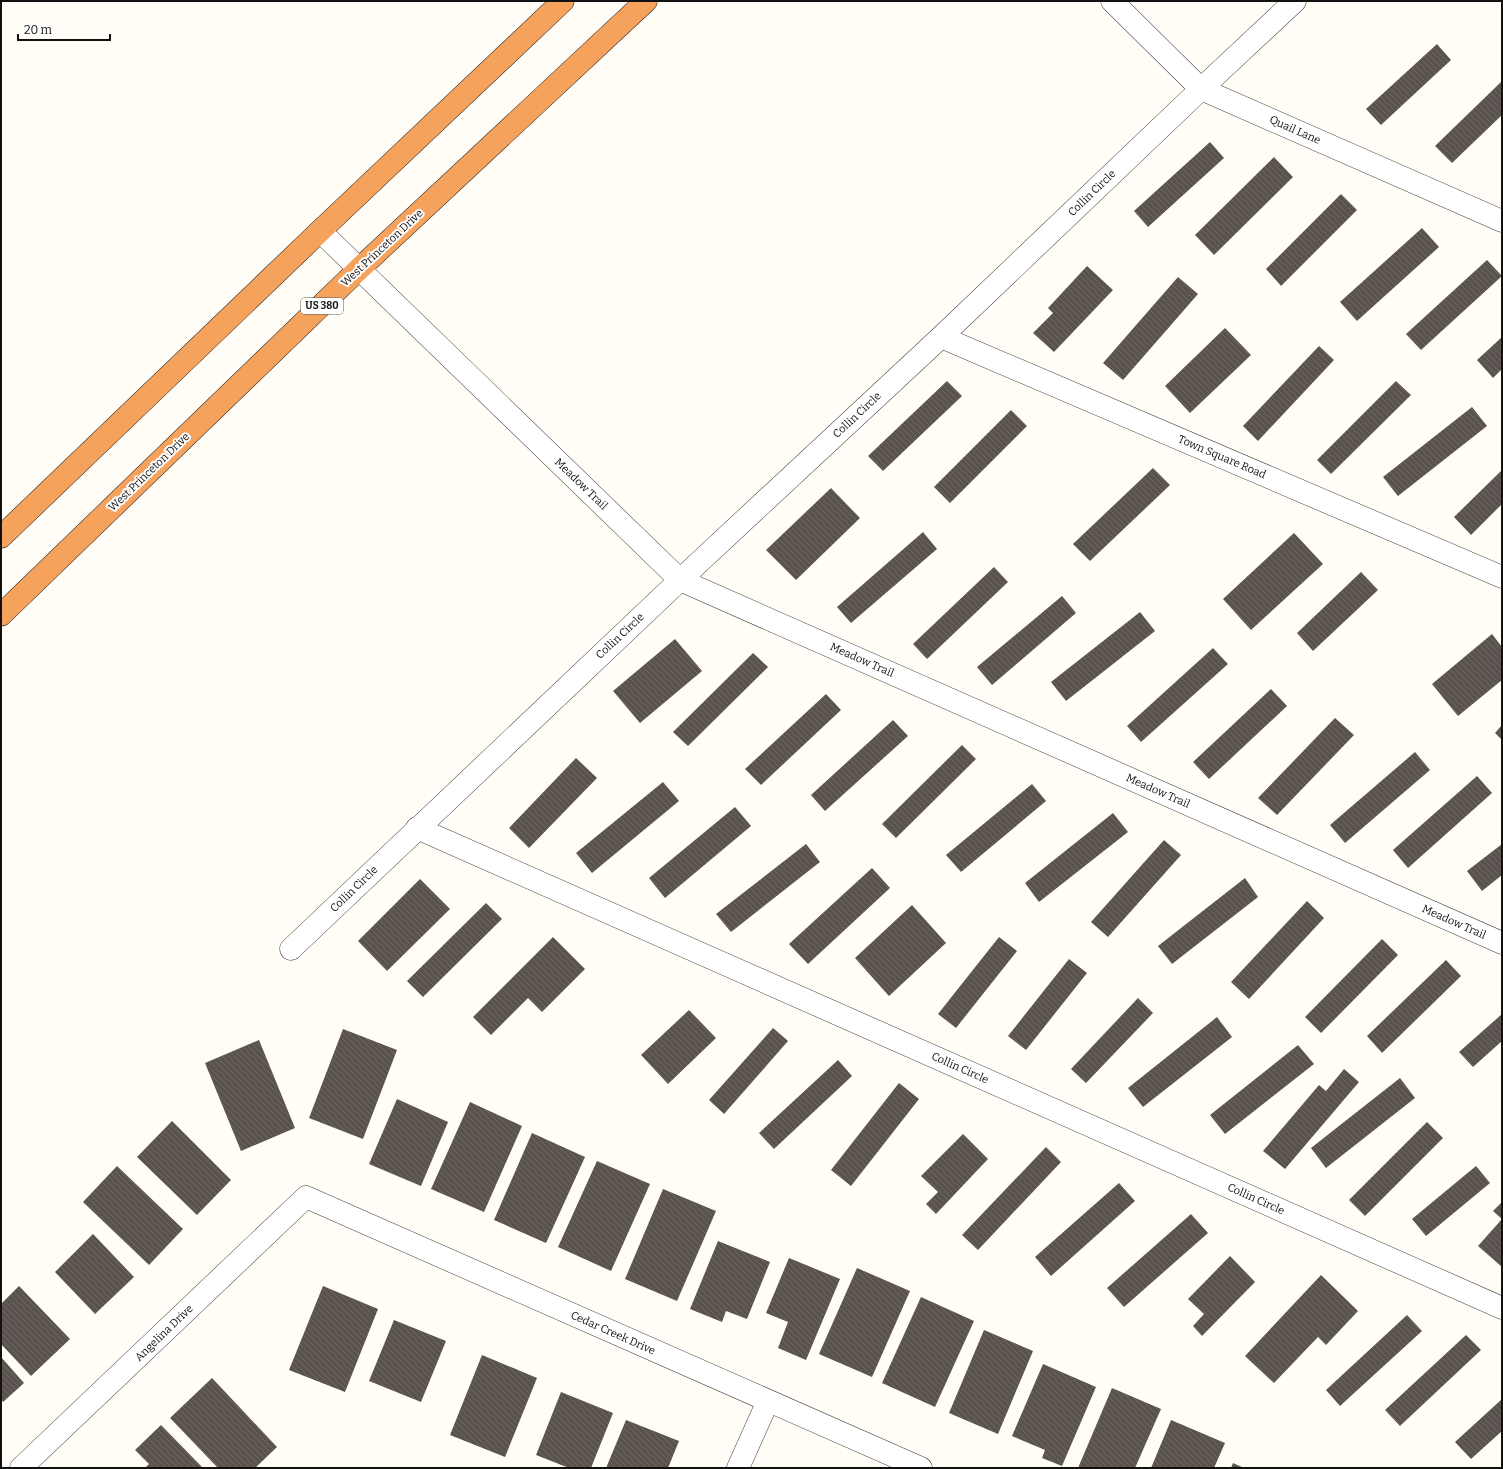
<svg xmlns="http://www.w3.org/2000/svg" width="1503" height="1469" font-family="Bitter,serif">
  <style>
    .building { fill: url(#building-back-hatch) }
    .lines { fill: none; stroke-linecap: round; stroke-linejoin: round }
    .street-casing { stroke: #444; stroke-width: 23 }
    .highway-casing { stroke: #222; stroke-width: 23 }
    .street { stroke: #fff; stroke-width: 22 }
    .highway { stroke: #f5a25d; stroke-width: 22 }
    .labels { text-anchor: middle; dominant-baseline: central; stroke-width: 4; stroke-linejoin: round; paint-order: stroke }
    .shield { fill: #fff; stroke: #585858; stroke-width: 1 }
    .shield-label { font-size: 10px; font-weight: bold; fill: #111 }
    .street-label { font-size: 11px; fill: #111; stroke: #fff }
  </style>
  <defs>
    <pattern id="building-back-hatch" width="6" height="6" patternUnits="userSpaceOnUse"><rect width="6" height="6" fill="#5a524d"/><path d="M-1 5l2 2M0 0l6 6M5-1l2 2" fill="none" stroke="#6d6662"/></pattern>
  </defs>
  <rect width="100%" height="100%" fill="#fffdf5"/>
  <g class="building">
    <path d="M1437,44L1451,60L1381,125L1366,109Z"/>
    <path d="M1502,81V115L1452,163L1435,146Z"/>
    <path d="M1210,142L1224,158L1148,227L1134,211Z"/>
    <path d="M1274,157L1293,177L1214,255L1195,235Z"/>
    <path d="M1341,194L1357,210L1281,286L1266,269Z"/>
    <path d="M1422,228L1439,247L1357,321L1340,302Z"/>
    <path d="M1487,260L1502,276L1421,350L1406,334Z"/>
    <path d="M1087,266L1113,290L1054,352L1033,333L1053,313L1048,308Z"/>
    <path d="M1178,277L1198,294L1123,380L1103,363Z"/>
    <path d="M1225,328L1251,355L1190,413L1165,386Z"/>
    <path d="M1502,337V369L1493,378L1477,360Z"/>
    <path d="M1319,346L1334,360L1258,441L1243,426Z"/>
    <path d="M947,381L962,396L883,471L868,456Z"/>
    <path d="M1396,381L1411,395L1331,474L1317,460Z"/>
    <path d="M1472,407L1487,426L1398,496L1383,477Z"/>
    <path d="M1011,410L1027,426L950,503L934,487Z"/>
    <path d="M1153,468L1170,485L1090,561L1073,544Z"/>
    <path d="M1502,470V504L1471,535L1454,517Z"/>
    <path d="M831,488L860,518L796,580L766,550Z"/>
    <path d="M923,532L937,549L851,623L837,607Z"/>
    <path d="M1294,533L1323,564L1251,630L1223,599Z"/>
    <path d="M994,567L1008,582L927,659L913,644Z"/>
    <path d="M1361,572L1378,590L1313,651L1297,633Z"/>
    <path d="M1062,596L1076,613L992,685L977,667Z"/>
    <path d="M1140,612L1155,631L1066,701L1051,682Z"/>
    <path d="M1492,634L1502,647V680L1458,716L1432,684Z"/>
    <path d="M675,639L702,671L640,723L613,691Z"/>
    <path d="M1213,648L1228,664L1141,742L1127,726Z"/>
    <path d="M753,653L768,667L688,746L673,732Z"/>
    <path d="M1271,689L1287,706L1209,779L1193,762Z"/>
    <path d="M826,694L841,710L761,785L745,769Z"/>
    <path d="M1335,718L1354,735L1277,815L1258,798Z"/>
    <path d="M893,720L908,736L825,811L811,795Z"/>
    <path d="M1502,725V740L1495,733Z"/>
    <path d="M962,745L976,759L896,838L882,824Z"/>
    <path d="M1415,752L1430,770L1345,843L1330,825Z"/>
    <path d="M576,758L597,778L529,848L509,828Z"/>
    <path d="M1477,776L1492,793L1408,868L1393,850Z"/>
    <path d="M663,782L679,801L592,873L576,853Z"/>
    <path d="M1032,784L1046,801L961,872L946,855Z"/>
    <path d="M735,807L751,826L665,898L649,878Z"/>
    <path d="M1113,813L1128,832L1039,902L1025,883Z"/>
    <path d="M1164,840L1181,855L1108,937L1091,922Z"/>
    <path d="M806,844L820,862L731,932L716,914Z"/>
    <path d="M1502,844V875L1482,891L1467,871Z"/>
    <path d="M872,868L890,888L808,964L789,944Z"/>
    <path d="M1245,878L1258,897L1172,964L1158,946Z"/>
    <path d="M420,879L450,909L387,971L358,941Z"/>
    <path d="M1307,901L1324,918L1249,999L1231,982Z"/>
    <path d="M486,903L502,919L423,997L407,981Z"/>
    <path d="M912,905L946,943L889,996L855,958Z"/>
    <path d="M553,937L585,969L542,1012L528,998L491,1035L473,1017Z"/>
    <path d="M999,937L1017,951L956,1028L938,1014Z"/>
    <path d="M1382,939L1398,955L1321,1033L1305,1017Z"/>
    <path d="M1069,959L1087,973L1026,1050L1008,1036Z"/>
    <path d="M1446,960L1461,976L1382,1053L1367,1036Z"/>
    <path d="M1138,998L1153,1013L1086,1083L1071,1069Z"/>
    <path d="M689,1010L716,1038L668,1084L641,1055Z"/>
    <path d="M1502,1014V1041L1473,1067L1459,1052Z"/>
    <path d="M1217,1017L1232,1037L1143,1107L1128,1088Z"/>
    <path d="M773,1028L788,1041L724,1114L709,1100Z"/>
    <path d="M343,1029L397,1050L363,1139L309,1118Z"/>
    <path d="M259,1040L295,1128L241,1151L205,1063Z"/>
    <path d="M1298,1045L1314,1064L1225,1134L1210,1115Z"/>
    <path d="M838,1060L852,1076L774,1149L759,1133Z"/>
    <path d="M1344,1069L1359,1082L1285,1169L1263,1151L1319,1085L1326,1091Z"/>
    <path d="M1400,1078L1415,1098L1326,1168L1311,1148Z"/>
    <path d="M899,1083L919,1099L851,1186L831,1170Z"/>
    <path d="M397,1099L448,1122L421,1186L369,1164Z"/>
    <path d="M470,1102L522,1126L484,1212L431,1189Z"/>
    <path d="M172,1121L231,1180L197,1215L137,1157Z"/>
    <path d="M1427,1122L1443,1138L1365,1216L1349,1200Z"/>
    <path d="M532,1133L585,1157L546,1243L494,1220Z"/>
    <path d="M963,1134L988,1159L936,1214L926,1204L938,1192L921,1176Z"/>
    <path d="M1046,1147L1061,1162L978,1250L962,1235Z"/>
    <path d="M597,1161L650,1184L611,1271L558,1247Z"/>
    <path d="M117,1166L183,1229L149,1265L83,1202Z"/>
    <path d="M1476,1166L1490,1183L1426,1236L1412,1219Z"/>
    <path d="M1119,1183L1135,1201L1051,1276L1035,1257Z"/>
    <path d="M663,1189L716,1211L677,1301L625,1279Z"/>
    <path d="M1502,1202V1219L1493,1211Z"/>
    <path d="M1191,1214L1208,1233L1124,1307L1107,1288Z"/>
    <path d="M1502,1219V1267L1478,1246Z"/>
    <path d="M93,1234L134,1277L95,1314L55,1272Z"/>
    <path d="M718,1241L770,1262L747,1319L726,1311L722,1322L690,1309Z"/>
    <path d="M1230,1256L1255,1282L1202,1336L1193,1326L1204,1314L1188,1299Z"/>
    <path d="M789,1258L840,1279L806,1360L778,1348L788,1322L766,1313Z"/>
    <path d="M857,1268L910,1291L872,1377L819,1354Z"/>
    <path d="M1321,1275L1358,1311L1326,1345L1318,1337L1274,1383L1245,1356Z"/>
    <path d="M19,1286L70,1339L31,1376L1,1344V1304Z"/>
    <path d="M323,1286L378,1309L345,1392L289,1370Z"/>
    <path d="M921,1297L974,1321L935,1407L882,1383Z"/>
    <path d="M1407,1315L1422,1331L1340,1406L1326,1390Z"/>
    <path d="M394,1320L446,1341L421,1402L369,1381Z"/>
    <path d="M984,1330L1033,1351L998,1434L949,1413Z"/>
    <path d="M1466,1335L1481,1350L1400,1426L1385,1410Z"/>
    <path d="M482,1355L537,1378L505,1457L450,1435Z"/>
    <path d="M1,1357L24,1383L3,1402L1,1399Z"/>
    <path d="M1043,1364L1096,1387L1062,1466L1042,1458L1045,1450L1012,1436Z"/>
    <path d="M212,1378L277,1447L255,1468H218L170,1418Z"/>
    <path d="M1112,1388L1161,1409L1135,1468H1078Z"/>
    <path d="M561,1392L613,1413L591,1468H569L536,1455Z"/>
    <path d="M1502,1399V1431L1471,1459L1455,1442Z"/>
    <path d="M626,1420L679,1441L668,1468H606Z"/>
    <path d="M1171,1420L1225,1443L1214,1468H1151Z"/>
    <path d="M161,1425L203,1468H145L149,1464L135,1450Z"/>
    <path d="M1233,1463L1244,1468H1231Z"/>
  </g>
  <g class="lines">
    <defs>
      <g id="street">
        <path d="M1112,1L1201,89L1502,221"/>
        <path d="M320,231L680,580L1502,943"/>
        <path d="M941,337L1502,577"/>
        <path d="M417,828L1502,1308"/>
        <path d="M291,949L680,580L941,337L1201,89L1295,1"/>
        <path d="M21,1468L306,1197L921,1468"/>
        <path d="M738,1468L768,1401"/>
      </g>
      <g id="highway">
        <path d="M1,537L320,231L563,1"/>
        <path d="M1,615L359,269L646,1"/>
      </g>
    </defs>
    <use href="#street" class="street-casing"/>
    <use href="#highway" class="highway-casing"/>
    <use href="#street" class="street"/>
    <use href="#highway" class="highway"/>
  </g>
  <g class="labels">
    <rect class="shield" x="301" y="298" width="42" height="16" rx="3"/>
    <g class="shield-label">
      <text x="322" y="306">US 380</text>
    </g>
    <g class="street-label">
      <text transform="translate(1295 130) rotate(24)">Quail Lane</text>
      <text transform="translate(1092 193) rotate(-44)">Collin Circle</text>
      <text transform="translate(382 248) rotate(-43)">West Princeton Drive</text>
      <text transform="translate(857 415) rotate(-43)">Collin Circle</text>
      <text transform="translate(1222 457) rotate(23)">Town Square Road</text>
      <text transform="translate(149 472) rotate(-44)">West Princeton Drive</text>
      <text transform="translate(581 484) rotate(44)">Meadow Trail</text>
      <text transform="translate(620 636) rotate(-43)">Collin Circle</text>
      <text transform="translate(862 660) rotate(24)">Meadow Trail</text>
      <text transform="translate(1158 791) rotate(24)">Meadow Trail</text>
      <text transform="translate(354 889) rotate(-44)">Collin Circle</text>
      <text transform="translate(1454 922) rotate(24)">Meadow Trail</text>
      <text transform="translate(960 1068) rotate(24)">Collin Circle</text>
      <text transform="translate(1256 1199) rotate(24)">Collin Circle</text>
      <text transform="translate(164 1333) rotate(-44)">Angelina Drive</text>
      <text transform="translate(613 1333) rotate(24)">Cedar Creek Drive</text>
    </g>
  </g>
  <rect width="1503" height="1469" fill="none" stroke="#111111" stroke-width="4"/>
  <path d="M18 34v6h92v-6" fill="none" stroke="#111111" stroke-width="2"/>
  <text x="24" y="34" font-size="12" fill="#111111" stroke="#ffffff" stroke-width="3" paint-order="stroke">20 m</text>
</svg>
